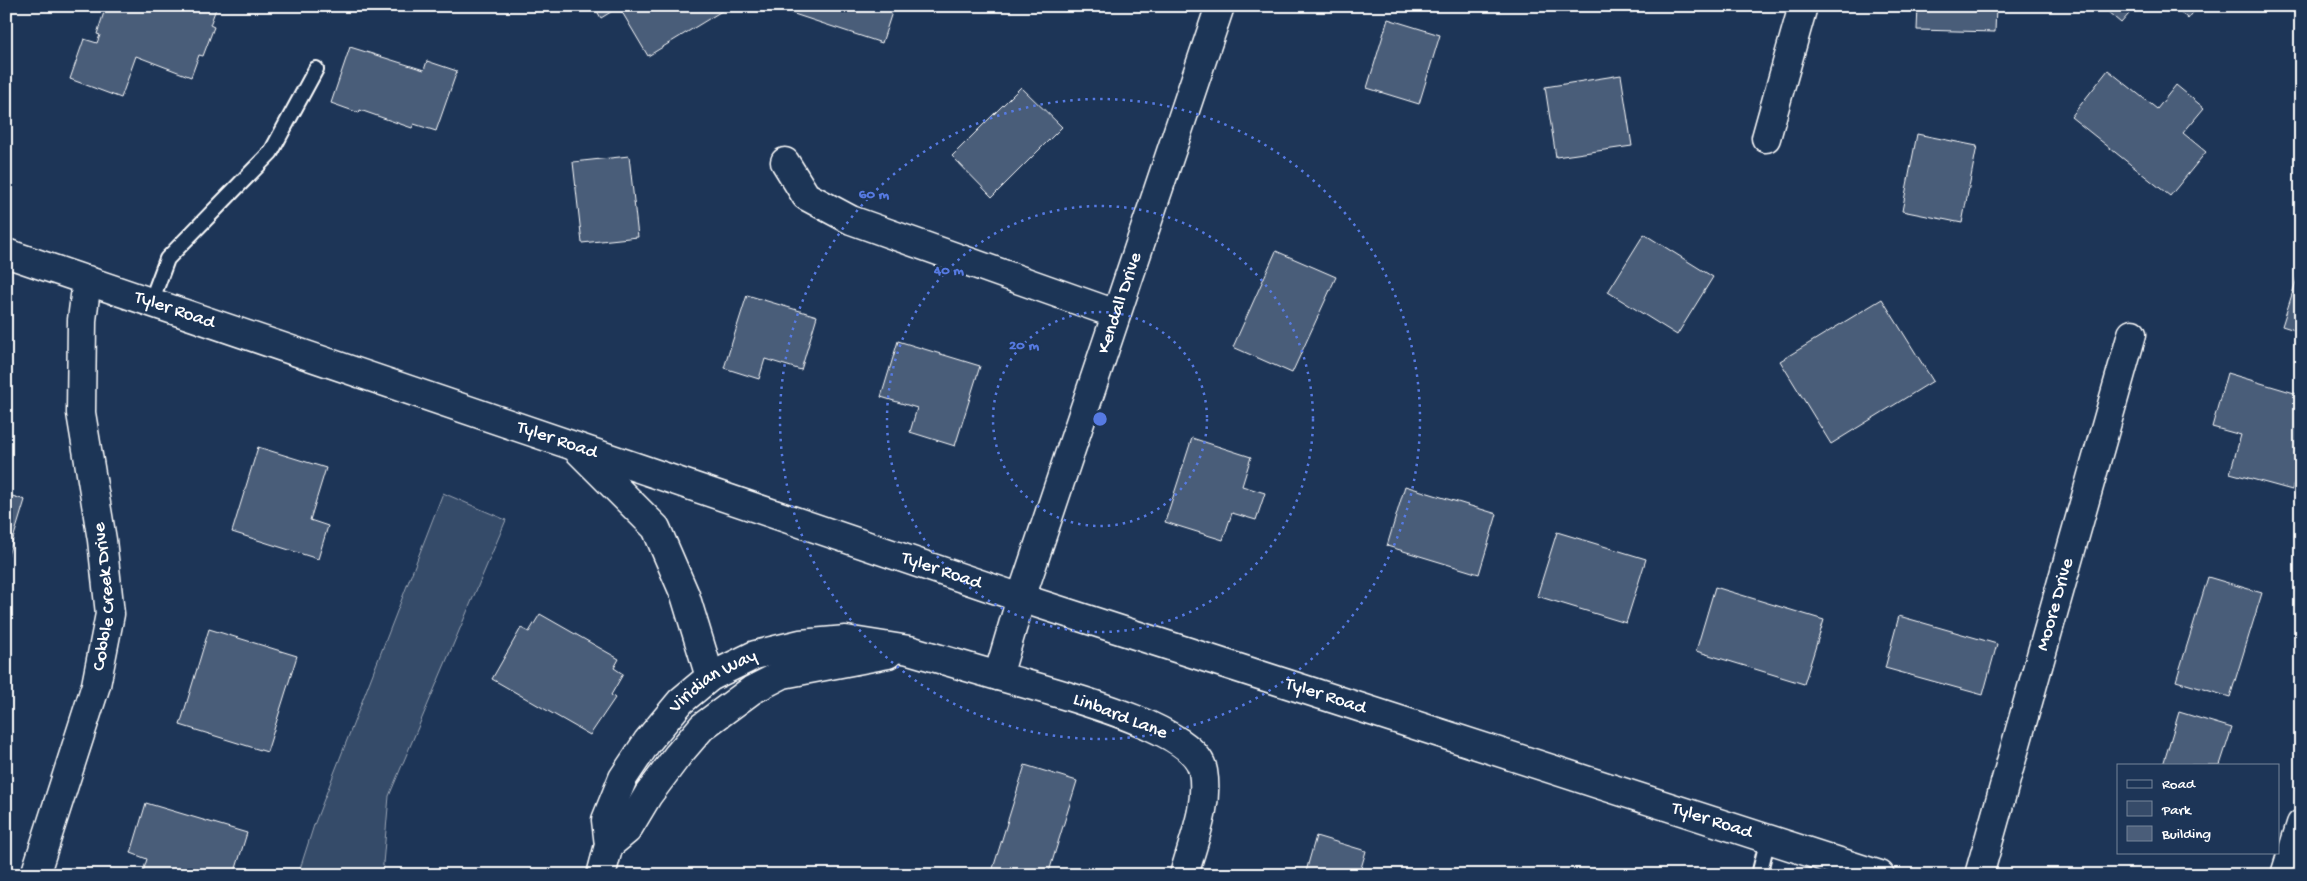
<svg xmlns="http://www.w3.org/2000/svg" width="2307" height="881" font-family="'Gochi Hand',sans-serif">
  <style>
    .green { fill: #364b69; stroke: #9aa5b4 }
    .building { fill: #4a5d79; stroke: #fff }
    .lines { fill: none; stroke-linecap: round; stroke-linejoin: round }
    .lane-casing { stroke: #fff; stroke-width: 18 }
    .street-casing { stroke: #fff; stroke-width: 31 }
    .secondary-casing { stroke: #fff; stroke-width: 31 }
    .lane { stroke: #1d3557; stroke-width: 14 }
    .street { stroke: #1d3557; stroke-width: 28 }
    .secondary { stroke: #1d3557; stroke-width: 28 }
    .ring { fill: none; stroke: #567ae2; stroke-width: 2.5; stroke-dasharray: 2.5 5 }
    .labels { text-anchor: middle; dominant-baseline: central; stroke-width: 4.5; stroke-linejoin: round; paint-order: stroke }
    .street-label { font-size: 19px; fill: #fff; stroke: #1d3557 }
    .centre { fill: #567ae2; stroke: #1d3557; stroke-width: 2.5 }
    .ring-label { font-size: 15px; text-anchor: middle; font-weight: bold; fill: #567ae2; stroke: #1d3557; stroke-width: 4.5; stroke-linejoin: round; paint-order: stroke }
  </style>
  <rect width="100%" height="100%" fill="#1d3557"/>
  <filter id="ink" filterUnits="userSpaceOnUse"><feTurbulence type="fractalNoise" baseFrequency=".02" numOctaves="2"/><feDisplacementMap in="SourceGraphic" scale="10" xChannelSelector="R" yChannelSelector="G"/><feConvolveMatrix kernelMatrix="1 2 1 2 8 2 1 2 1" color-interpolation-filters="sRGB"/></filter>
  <g filter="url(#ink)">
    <path class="green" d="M443,493L506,520L389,796L382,875H298L314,825Z"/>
    <g class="building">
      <path d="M106,6H217L210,25L214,27L203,56L199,55L191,77L136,56L121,98L70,79L84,39L97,43L100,35L97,34Z"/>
      <path d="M594,6H730L648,56L619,7L601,18Z"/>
      <path d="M793,6H894L882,43L791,13Z"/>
      <path d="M1628,6H1658L1629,13Z"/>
      <path d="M1918,6H1996L1995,32L1917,30Z"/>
      <path d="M2101,6H2136L2121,23Z"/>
      <path d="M2174,6H2198L2188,19Z"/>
      <path d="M1388,19L1440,35L1419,104L1367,88Z"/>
      <path d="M350,47L424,70L427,61L457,71L436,131L414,124L412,128L360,110L359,113L331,103Z"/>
      <path d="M2108,70L2157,109L2176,85L2204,108L2183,133L2206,152L2170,196L2071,117Z"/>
      <path d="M1621,75L1632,146L1556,157L1545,87Z"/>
      <path d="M1021,87L1062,127L992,197L952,156Z"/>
      <path d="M1917,134L1977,146L1962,223L1902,211Z"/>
      <path d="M629,156L638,237L582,243L573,162Z"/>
      <path d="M1644,234L1713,277L1677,335L1608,292Z"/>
      <path d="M1276,251L1336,277L1292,373L1233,347Z"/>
      <path d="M2301,266V332L2282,326Z"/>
      <path d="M747,295L817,316L801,370L765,359L759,379L724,368Z"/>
      <path d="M1882,299L1933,381L1831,444L1780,361Z"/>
      <path d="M898,341L980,366L955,446L910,432L917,408L881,397Z"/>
      <path d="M2227,373L2301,395V459L2292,490L2230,473L2241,435L2212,427Z"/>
      <path d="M1192,438L1251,457L1242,486L1265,493L1256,520L1232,513L1223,540L1165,522Z"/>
      <path d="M258,447L326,468L310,520L328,526L318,559L232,532Z"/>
      <path d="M1405,486L1497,514L1479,574L1387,546Z"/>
      <path d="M6,494L25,500L6,562Z"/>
      <path d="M1557,532L1646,559L1626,623L1537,596Z"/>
      <path d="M2208,577L2262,593L2230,697L2176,681Z"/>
      <path d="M1715,587L1824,620L1804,684L1696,651Z"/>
      <path d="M540,614L619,659L614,668L623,674L611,695L615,698L590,735L492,679L521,628L529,632Z"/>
      <path d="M1899,616L1997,644L1983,695L1885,668Z"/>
      <path d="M209,629L297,656L267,752L180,725Z"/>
      <path d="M2179,712L2232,728L2220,765H2163Z"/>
      <path d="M1025,765L1077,781L1048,875H991Z"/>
      <path d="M146,803L247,833L234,875H142L147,859L131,853Z"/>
      <path d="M1316,836L1366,851L1359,875H1305Z"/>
    </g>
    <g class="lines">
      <defs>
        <g id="lane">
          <path d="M151,302L167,259L271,152L316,69"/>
          <path d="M1759,875L1768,838"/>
        </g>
        <g id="street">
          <path d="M1766,138L1803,6"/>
          <path d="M785,162L806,196L851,220L1116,314"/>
          <path d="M609,845L627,830L648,795L678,755L702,727L752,690L783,674L888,654"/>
          <path id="s1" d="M35,875L96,685L110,614L102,540L81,413L82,320L87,280"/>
          <path id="s2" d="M601,875L609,845L606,820L623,778L647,742L681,701L710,677L755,655L800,644L846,640L909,650L998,676"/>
          <path id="s3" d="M1184,875C1193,841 1209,806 1203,771C1196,725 1040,689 998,676L1021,598L1220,6"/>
          <path id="s4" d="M1979,875L2132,334"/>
          <path d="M2285,875L2301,824"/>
        </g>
        <g id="secondary">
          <path id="s5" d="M6,253L1021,598L1880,875"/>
          <path d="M578,450L656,528L685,595L710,677"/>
        </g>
      </defs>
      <use href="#lane" class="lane-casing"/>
      <use href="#street" class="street-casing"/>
      <use href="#secondary" class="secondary-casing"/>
      <use href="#lane" class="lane"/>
      <use href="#street" class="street"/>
      <use href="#secondary" class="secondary"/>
    </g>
  </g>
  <g class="ring">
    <circle cx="1100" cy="419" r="107"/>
    <circle cx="1100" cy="419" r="213"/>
    <circle cx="1100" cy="419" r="320"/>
  </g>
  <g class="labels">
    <g class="street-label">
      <text stroke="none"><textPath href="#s3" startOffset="731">Kendall Drive</textPath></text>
      <text stroke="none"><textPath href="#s5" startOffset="178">Tyler Road</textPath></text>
      <text stroke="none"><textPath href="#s5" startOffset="582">Tyler Road</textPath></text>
      <text stroke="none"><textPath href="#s5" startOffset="988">Tyler Road</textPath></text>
      <text stroke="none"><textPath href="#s1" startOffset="289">Cobble Creek Drive</textPath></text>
      <text stroke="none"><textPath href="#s4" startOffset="281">Moore Drive</textPath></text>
      <text stroke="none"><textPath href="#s2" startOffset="236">Viridian Way</textPath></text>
      <text stroke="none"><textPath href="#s5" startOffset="1392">Tyler Road</textPath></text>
      <text transform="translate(1120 717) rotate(21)">Linbard Lane</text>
      <text stroke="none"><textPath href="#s5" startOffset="1798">Tyler Road</textPath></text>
    </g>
  </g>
  <circle cx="1100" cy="419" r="8" class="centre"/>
  <g class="ring-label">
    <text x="874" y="198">60 m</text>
    <text x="949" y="274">40 m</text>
    <text x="1024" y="349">20 m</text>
  </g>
  <rect width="2307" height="881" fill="none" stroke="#1d3557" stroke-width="25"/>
  <rect x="12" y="12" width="2282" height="856" fill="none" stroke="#fff" stroke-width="2" filter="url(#ink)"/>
  <rect x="2117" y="764" width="162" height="90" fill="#1d3557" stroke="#77869a"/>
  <rect x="2127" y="780" width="25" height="8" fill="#1d3557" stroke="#77869a"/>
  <text x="2162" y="788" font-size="15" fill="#ffffff">Road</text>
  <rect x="2127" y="801" width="25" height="15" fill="#364b69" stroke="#77869a"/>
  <text x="2162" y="814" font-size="15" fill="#ffffff">Park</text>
  <rect x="2127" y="826" width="25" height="15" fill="#4a5d79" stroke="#77869a"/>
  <text x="2162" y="838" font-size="15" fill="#ffffff">Building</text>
</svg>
